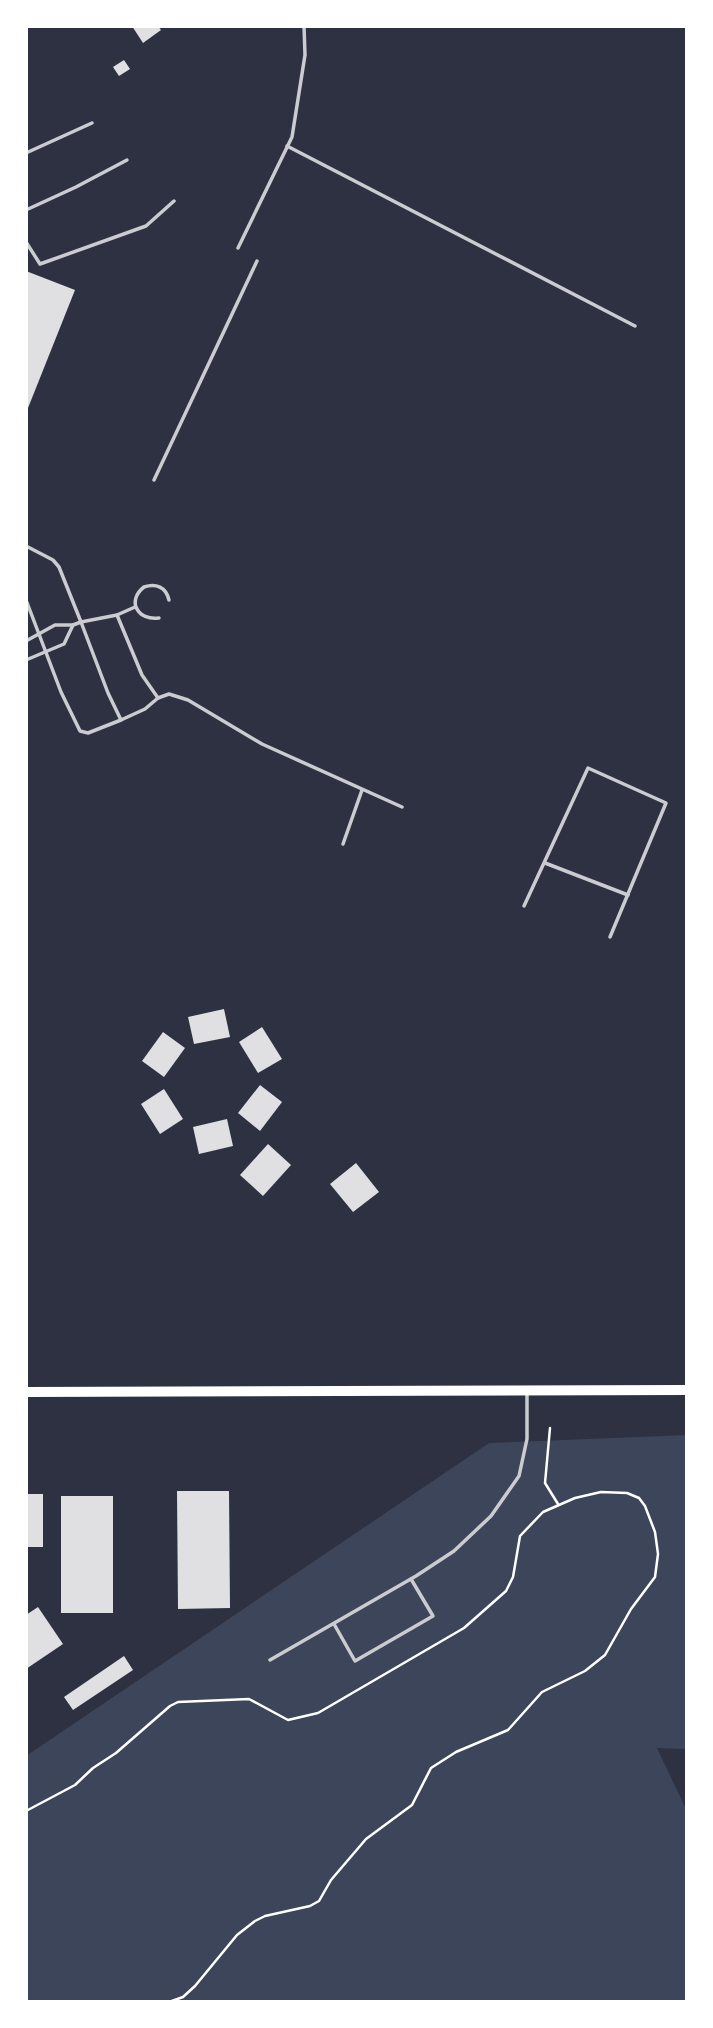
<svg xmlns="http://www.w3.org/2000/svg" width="713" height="2028" font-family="'Work Sans',sans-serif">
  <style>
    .green { fill: #3c4559 }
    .building { fill: #e0e0e3 }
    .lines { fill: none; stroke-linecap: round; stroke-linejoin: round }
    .path { stroke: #fff; stroke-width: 2.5 }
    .service { stroke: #caccd0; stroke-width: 3.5 }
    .secondary { stroke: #fff; stroke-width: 10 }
  </style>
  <rect width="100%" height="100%" fill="#2d3142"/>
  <path class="green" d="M687,1435V1749L657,1748L687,1811V2002H26V1756L489,1443Z"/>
  <g class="building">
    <path d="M132,26H158L161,30L143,43Z"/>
    <path d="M124,60L130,69L119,76L113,67Z"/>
    <path d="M26,271L75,290L26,413Z"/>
    <path d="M224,1009L230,1037L194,1044L188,1017Z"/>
    <path d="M262,1027L282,1059L258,1073L239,1042Z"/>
    <path d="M163,1032L185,1048L164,1077L142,1061Z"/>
    <path d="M260,1085L282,1102L260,1131L238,1113Z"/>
    <path d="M164,1089L183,1119L160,1134L141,1104Z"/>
    <path d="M227,1119L233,1146L199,1154L193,1127Z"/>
    <path d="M268,1144L291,1165L263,1196L240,1175Z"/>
    <path d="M356,1163L379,1192L353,1212L330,1184Z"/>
    <path d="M177,1491H229L230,1608L178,1609Z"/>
    <rect x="26" y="1494" width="17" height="53"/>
    <rect x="61" y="1496" width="52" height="117"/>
    <path d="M38,1607L63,1644L26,1669V1615Z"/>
    <path d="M124,1656L133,1670L73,1710L64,1697Z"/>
  </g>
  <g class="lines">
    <g class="path">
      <path d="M550,1428L545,1483L558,1504"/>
      <path d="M26,1811L75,1785L93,1768L116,1753L170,1706L178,1702L249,1699L288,1720L318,1713L464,1628L506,1591L513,1577L520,1536L543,1512L575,1498L601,1492L627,1493L639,1498L645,1506L655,1532L658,1554L655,1577L631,1609L605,1655L585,1671L542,1692L508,1730L456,1752L431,1768L412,1805L366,1839L331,1880L319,1901L310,1906L265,1916L255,1921L237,1935L195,1986L183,1997L169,2002"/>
    </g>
    <g class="service">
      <path d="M287,146L635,326"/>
      <path d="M26,153L92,123"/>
      <path d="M26,210L76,187L127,160"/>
      <path d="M26,242L40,264L146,226L174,201"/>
      <path d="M238,248L292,137L305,55L304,26"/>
      <path d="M154,480L257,261"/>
      <path d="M26,546L53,560L59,567L81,622L117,615L135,607"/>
      <path d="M26,600L61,692L80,731L88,733L121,720"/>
      <path d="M117,615L142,675L158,698"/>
      <path d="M159,618C138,621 126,601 144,587C156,583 166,587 169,600"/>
      <path d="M26,641L55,625H73L81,622L108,693L121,720L145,709L158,698L169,694L188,700L262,744L402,807"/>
      <path d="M26,660L64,644L73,625"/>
      <path d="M343,844L362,790"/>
      <path d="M545,863L628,895"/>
      <path d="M524,906L588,768L666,803L610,937"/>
      <path d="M334,1624L355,1661L433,1616L411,1579"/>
      <path d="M270,1660L416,1576L454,1551L491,1516L519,1476L527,1439V1393"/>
    </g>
    <path class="secondary" d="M26,1392L687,1390"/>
  </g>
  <rect width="713" height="2028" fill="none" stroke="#ffffff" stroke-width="56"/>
</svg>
